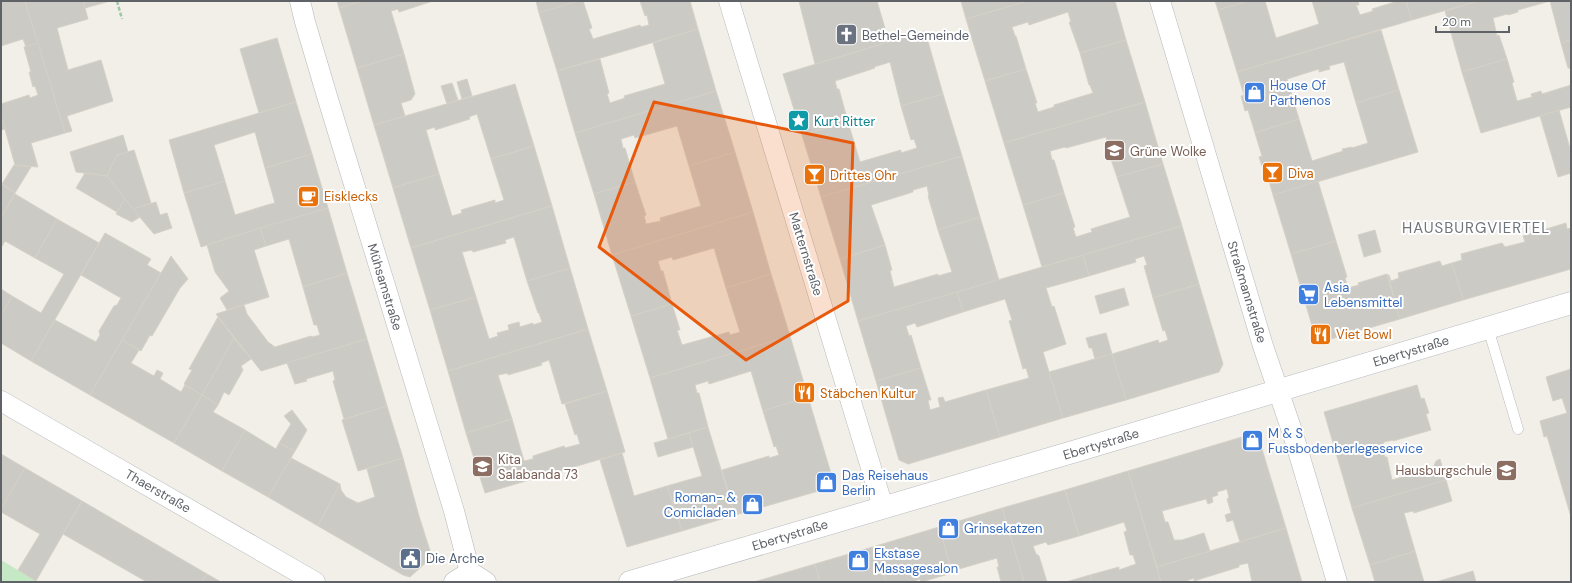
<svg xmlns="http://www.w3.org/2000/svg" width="1572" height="583" font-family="'DM Sans',sans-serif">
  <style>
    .green { fill: #c5e8c5 }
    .building { fill: #cccac5; stroke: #d6d1c6 }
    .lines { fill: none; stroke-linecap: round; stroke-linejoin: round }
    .lane-casing { stroke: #b5b8bc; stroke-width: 11 }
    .street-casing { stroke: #b5b8bc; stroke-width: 21 }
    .secondary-casing { stroke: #b6babf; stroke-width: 23 }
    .path { stroke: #9cc7a9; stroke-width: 2.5; stroke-dasharray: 4 2; stroke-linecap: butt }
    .lane { stroke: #fff; stroke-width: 10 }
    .street { stroke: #fff; stroke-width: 20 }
    .secondary { stroke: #fff; stroke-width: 22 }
    .marked { fill: #e8590c; fill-opacity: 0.2; stroke: #e8590c; stroke-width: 3; stroke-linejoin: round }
    .labels { text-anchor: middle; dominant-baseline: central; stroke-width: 4; stroke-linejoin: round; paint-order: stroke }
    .worship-label { font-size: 13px; fill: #5b616d; stroke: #fff; text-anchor: start }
    .shop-label { font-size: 13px; fill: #366cbe; stroke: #fff; text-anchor: start }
    .culture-label { font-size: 13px; fill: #0d838f; stroke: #fff; text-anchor: start }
    .education-label { font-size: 13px; fill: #785e54; stroke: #fff; text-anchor: start }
    .food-label { font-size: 13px; fill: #c56008; stroke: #fff; text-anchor: start }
    .street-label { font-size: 13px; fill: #5f6368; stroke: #fff }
    .service-label { font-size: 13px; fill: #4e5e75; stroke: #fff; text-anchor: start }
    .quarter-label { font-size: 15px; letter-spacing: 1px; fill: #70757a; stroke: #fff }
  </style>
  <rect width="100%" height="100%" fill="#f1efe8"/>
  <path class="green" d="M1,560L38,582H1Z"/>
  <g class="building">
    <path d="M1,1H25L38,43L26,47L23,39L1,46Z"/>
    <path d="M25,1H83L88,19L57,28L68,70L101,60L113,101L67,116L72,131L65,133Z"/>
    <path d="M83,1H110L85,8Z"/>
    <path d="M337,1H363L339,8Z"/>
    <path d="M363,1H433L399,12L398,9L391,11L404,54L357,68L339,8Z"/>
    <path d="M536,1H578L539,13Z"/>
    <path d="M578,1H583L592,28L589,29L593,39L640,25L641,27L649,25L647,15L645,16L640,1H690L698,29L557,71L539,13Z"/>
    <path d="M799,1H877L889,42L815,64Z"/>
    <path d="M961,1H1028L966,19Z"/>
    <path d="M1028,1H1115L1126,40L1080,53L1069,22H1071L1068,12L1029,25L1028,22L1012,27L1015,36H1016L1026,69L985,81L966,19Z"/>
    <path d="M1215,1H1248L1218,10Z"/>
    <path d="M1248,1H1265L1276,38L1319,24L1312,1H1358L1359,5H1356L1360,15L1373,11L1372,9L1398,1H1406L1412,20L1237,72L1218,10Z"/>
    <path d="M1406,1H1478L1412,20Z"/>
    <path d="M1478,1H1571V40L1561,43L1550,1L1518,10V12L1508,15L1507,14L1493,18L1497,36L1499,35L1507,59L1462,72L1445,11Z"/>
    <path d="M698,29L716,91L575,133L557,71L600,59L609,93L607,94L610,103L625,98L624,96L665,84L653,43Z"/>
    <path d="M1381,30L1399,90L1356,103L1344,62L1329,66L1330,69L1319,72V69L1287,79L1299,119L1255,133L1248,110L1245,111L1241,96L1244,95L1237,72Z"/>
    <path d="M925,31L943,94L901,106L890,62L874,67L875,68L835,81L837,89H839L848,122L802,135L783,74Z"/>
    <path d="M277,38L296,102L259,113L240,49Z"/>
    <path d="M1126,40L1145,102L1004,143L985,81L1026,69L1037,103H1035L1038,112L1054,107V105L1093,93L1090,85H1089L1080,53Z"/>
    <path d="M1571,40V72L1570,68H1568L1561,43Z"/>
    <path d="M38,43L65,133L31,143L38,167L15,165L1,115V104L29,95L30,98L38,95L35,86L33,87L29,72H31L24,47Z"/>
    <path d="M404,54L415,94L411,100L401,103L405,116L374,125L357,68Z"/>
    <path d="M1507,59L1514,82L1512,83L1517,101L1532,97L1531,94L1541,91L1542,94L1571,85V107L1481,133L1462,72Z"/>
    <path d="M467,79L472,96L462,99L457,82Z"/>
    <path d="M452,83L458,100L447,104L441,86Z"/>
    <path d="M515,84L534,146L491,159L477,114L469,117L470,119L435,130V127L426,130L439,174L393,188L374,125Z"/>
    <path d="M1399,90L1418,152L1273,195L1266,171L1264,172L1259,157L1262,156L1255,133L1299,119L1312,161L1343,151L1342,149L1352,147V148L1368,143L1356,103Z"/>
    <path d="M716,91L735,152L689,166L677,126L635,138L634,135L621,139L623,148H625L635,182L594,194L575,133Z"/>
    <path d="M943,94L962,156L821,197L802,135L848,122L860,162L901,150V153L917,148L914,139L911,140L901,106Z"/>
    <path d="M296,102L312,154L265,168L255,132L214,145L225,181L184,193L169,140Z"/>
    <path d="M1145,102L1163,164L1117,177L1106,145L1108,144L1106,137L1066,148L1065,147L1050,151L1052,160H1054L1064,193L1023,205L1004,143Z"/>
    <path d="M1559,110L1571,152V173L1558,177L1540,116Z"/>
    <path d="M1,115L5,129L1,130Z"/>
    <path d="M123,135L128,152L117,155L107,176L76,172L70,152Z"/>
    <path d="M534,146L552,206L411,248L393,188L439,174L452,216L462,213L461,210L495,200V203L504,200L491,159Z"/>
    <path d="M134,150L151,203L133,209L107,176L117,155Z"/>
    <path d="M735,152L753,212L612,255L594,194L635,182L646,215L644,216L646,224L661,221L660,218L701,206L689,166Z"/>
    <path d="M312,154L328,208L201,247L184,193L225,181L235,215L267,205L275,203L265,168Z"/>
    <path d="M962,156L980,217L938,230L928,196L929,195L927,186L913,190V192L871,205L885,245L840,259L821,197Z"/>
    <path d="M1163,164L1182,226L1042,267L1023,205L1064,193L1075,227L1073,228L1076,237L1092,232L1091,229L1130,217L1117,177Z"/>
    <path d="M14,165L31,167L15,193L2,184Z"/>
    <path d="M85,173L107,176L125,199L117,212L76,188Z"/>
    <path d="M1318,181L1336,241L1291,254L1273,195Z"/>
    <path d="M1,184L15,193L1,218Z"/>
    <path d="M15,194L57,219L35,258L5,241L1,248V218Z"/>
    <path d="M125,199L140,217L132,222L116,214Z"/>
    <path d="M156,202L160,215L167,213L172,228L154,234L133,209Z"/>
    <path d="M552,206L570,268L527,281L514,237L505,240L506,243L473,252L472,250L462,252L476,297L430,310L411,248Z"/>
    <path d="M328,208L347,273L303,287L289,239L266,246L260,228Z"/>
    <path d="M753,212L771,274L726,288L714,248L673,260L672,257L658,261L661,271H663L672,304L631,316L612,255Z"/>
    <path d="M980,217L999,280L858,321L840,259L885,245L892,270L890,271L894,287L938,274V276L952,272L938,230Z"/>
    <path d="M57,219L99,243L31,361L1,343V315L12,296L41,313L64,274L35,258Z"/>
    <path d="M1566,223L1567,229L1571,228V269L1463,300L1452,263L1462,260L1461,254L1502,243L1505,247L1525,242L1523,236Z"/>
    <path d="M1182,226L1199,284L1153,298L1144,266L1147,265L1144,256L1135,259L1136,262L1089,276L1083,255Z"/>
    <path d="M260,228L266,246L254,250L269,297L227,310L220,298L229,291L215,272L207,245Z"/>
    <path d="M1375,230L1381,252L1364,257L1358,235Z"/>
    <path d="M105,233L151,259L147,265L161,273L90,395L31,361L55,320L96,342L100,335L99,331L114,306L117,305L121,298L81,275Z"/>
    <path d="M1336,241L1347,277L1345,278L1348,288L1359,285L1358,283L1387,274L1400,319L1324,341L1315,336L1291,254Z"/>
    <path d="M1083,255L1089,276L1046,288L1052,307L1054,306L1066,344L1043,352L1063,418L1000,437L986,390L1029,378L1026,368L1023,369L1009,321L1012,320L1005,299L963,312L957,292Z"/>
    <path d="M171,256L188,279L180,288L152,336L150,335L141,351L122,340Z"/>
    <path d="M1440,261L1442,266L1452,263L1463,300L1400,319L1388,275H1389L1391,281L1399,278L1398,273Z"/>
    <path d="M570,268L588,329L448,371L430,310L476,297L489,339L498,336L497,333L509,330L508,325L519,322L520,327L533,323V325L542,322L539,313H538L527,281Z"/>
    <path d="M347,273L367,339L261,371L216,314L244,305L247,314L268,342L275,347L311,336L312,337L320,335L317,325H314L303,287Z"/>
    <path d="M771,274L790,336L650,378L631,316L672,304L680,330H677L682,345L729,332L730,335L740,332L726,288Z"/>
    <path d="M1199,284L1223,364L1219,372L1126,400L1112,354L1158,340L1159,343L1168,340L1165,330L1163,331L1153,298Z"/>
    <path d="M1124,288L1129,305L1100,314L1095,296Z"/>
    <path d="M1,289L12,296L1,315Z"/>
    <path d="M957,292L963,312L917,327L915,323L906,326L909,336L911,335L921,368L876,381L858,321Z"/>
    <path d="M218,317L234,338L202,395L184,384L192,370L189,369Z"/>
    <path d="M588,329L607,391L562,404L549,360L541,363L542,365L508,375V373L498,375L512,419L466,433L448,371Z"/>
    <path d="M1106,333L1112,354L1095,359L1092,348H1089L1086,338Z"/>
    <path d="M790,336L808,397L763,411L751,371L709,384L708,381L695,385L697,393H699L708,427L668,439L650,378Z"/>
    <path d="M234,338L251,359L241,366L243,370L229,395L224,392L218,405L202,395Z"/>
    <path d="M367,339L387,406L344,419L333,381L335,380L333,371L306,379L307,381L295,384L287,363Z"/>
    <path d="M122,340L139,350L131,363L154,376L157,370L163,373L160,379L181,392L185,385L202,395L174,443L90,395Z"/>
    <path d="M1112,354L1126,400L1063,418L1049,372Z"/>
    <path d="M921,368L931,400H928L930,410L940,407L938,398L943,397L945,402L986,390L1000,437L908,464L899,460L876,381Z"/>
    <path d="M1571,369V517L1547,436L1544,437L1540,421L1567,413L1562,398L1553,401L1546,377Z"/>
    <path d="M1417,385L1421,399L1424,398L1429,413L1426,414L1431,430L1393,441V440L1384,442L1382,447L1385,457H1387L1392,480L1433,468L1436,461L1440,459L1446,480L1352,508L1324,412Z"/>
    <path d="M607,391L625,452L485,493L466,433L512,419L524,461L533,459V456L564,446L565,448L580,444L577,434L575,435L565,404Z"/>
    <path d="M202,395L218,405L213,412L245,430L222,471L174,443Z"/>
    <path d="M808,397L833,480L829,488L735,515L722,470L769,456V458L779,455L776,446L774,447L763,411Z"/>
    <path d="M387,406L403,458L358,471L342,420Z"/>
    <path d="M292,410L307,430L295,451L279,443L291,424L284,416Z"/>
    <path d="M708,427L735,515L682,531L667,486L702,476L689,433Z"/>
    <path d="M245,430L276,449L279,443L295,451L268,497L222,471Z"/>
    <path d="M689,433L693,447L658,457L654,443Z"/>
    <path d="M1252,434L1258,436L1286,528L1240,542L1233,520L1227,522L1225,515L1231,513L1227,499L1229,498L1227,489L1217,492L1218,495L1212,497L1213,502L1208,504L1206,499L1162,511L1165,522H1168L1174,540H1182L1204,533L1210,551L1157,567L1128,471Z"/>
    <path d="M622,453L634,496L667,486L682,531L627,547L600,460Z"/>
    <path d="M1,454L25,468L1,509Z"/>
    <path d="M291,458L340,484L318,526L268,497Z"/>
    <path d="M403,458L419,516L432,557L410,577L403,575L318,526L340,484L341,490L346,497L358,503L375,497L367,469Z"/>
    <path d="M25,468L82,501L36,581L18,570L40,534L1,512V509Z"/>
    <path d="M1128,471L1161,582H1092L1090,575L1119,567V570L1136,564L1133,555H1130L1124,532L1127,531L1124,522L1079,536L1065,490Z"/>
    <path d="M1446,480L1452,501L1414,513L1413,511L1404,513L1415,551L1370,565L1352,508Z"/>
    <path d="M1065,490L1079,536L1048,545L1046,542L1033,546L1036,554L1039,556L1047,582H1024L1002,508Z"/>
    <path d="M82,501L207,574L202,582H147L63,534Z"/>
    <path d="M1002,508L1024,582H1001L997,567H999L997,558L952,571L939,527Z"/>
    <path d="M939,527L952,573L921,582L920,579L911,582H886L876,546Z"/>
    <path d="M1286,528L1302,582H1252L1248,563L1239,565V567L1194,581V578L1184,582H1161L1157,567Z"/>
    <path d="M876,546L886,582H820L815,564Z"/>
    <path d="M1415,551L1424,582H1375L1370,565Z"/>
    <path d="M815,564L820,582H754Z"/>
    <path d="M1473,571L1476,582H1436Z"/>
    <path d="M207,574L221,582H202Z"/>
    <path d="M1090,575L1092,582H1066Z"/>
  </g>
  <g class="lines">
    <defs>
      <path id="lane" d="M1488,328L1518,429"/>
      <g id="street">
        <path d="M300,1L305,22L327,96L454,511L470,572L486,582"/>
        <path d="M729,1L883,507"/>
        <path d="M1160,1L1263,346L1293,434L1337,582"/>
        <path d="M1,401L315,582"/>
        <path d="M454,582L470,572"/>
      </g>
      <path id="secondary" d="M630,582L1076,451L1571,303"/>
    </defs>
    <use href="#lane" class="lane-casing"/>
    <use href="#street" class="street-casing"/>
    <use href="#secondary" class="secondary-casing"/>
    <path class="path" d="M117,1L122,19"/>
    <use href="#lane" class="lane"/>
    <use href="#street" class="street"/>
    <use href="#secondary" class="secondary"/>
  </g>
  <path class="marked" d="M654,102L853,143L848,301L746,360L599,247Z"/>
  <defs>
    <symbol id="church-square" viewBox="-11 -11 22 22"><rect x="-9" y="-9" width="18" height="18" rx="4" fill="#6b7280" stroke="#fff"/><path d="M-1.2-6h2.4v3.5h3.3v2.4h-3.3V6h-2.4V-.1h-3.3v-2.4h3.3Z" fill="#fff"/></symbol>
    <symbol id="shop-square" viewBox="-11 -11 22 22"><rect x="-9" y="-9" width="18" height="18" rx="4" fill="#3f7fe0" stroke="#fff"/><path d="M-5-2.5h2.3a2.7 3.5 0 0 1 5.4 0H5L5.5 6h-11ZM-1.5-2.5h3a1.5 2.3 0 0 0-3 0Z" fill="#fff"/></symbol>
    <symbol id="sight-square" viewBox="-11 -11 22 22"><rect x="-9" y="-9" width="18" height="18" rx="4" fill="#0f9aa8" stroke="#fff"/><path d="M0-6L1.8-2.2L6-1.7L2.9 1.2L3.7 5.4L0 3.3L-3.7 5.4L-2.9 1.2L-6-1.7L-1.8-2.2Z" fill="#fff"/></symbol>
    <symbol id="school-square" viewBox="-11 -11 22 22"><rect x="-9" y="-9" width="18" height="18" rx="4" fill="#8d6e63" stroke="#fff"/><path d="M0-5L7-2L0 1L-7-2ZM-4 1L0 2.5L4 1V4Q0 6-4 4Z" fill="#fff"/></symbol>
    <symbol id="bar-square" viewBox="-11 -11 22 22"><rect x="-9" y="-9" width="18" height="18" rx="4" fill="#e8710a" stroke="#fff"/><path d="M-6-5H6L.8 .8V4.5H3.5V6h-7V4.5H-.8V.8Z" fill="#fff"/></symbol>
    <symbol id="cafe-square" viewBox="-11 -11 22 22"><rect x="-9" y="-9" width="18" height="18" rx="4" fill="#e8710a" stroke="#fff"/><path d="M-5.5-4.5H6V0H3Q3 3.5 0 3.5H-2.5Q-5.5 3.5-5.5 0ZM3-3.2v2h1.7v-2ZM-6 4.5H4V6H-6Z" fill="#fff"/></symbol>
    <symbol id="supermarket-square" viewBox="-11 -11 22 22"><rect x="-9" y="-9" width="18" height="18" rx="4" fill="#3f7fe0" stroke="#fff"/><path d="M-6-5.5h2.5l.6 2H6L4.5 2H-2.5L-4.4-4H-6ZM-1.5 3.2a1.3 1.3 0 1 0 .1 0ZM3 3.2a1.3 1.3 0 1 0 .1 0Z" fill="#fff"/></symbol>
    <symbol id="restaurant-square" viewBox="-11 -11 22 22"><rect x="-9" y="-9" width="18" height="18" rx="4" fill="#e8710a" stroke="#fff"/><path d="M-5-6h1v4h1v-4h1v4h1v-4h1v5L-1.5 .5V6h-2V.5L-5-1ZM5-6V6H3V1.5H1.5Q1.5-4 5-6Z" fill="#fff"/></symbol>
    <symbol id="civic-square" viewBox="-11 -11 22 22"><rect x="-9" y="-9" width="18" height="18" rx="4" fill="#5c6f8a" stroke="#fff"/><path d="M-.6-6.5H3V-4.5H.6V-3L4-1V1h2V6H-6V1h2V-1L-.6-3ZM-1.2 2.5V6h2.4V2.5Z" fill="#fff"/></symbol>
  </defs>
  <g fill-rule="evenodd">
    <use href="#church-square" x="834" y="22" width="25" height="25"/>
    <use href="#shop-square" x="1242" y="80" width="25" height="25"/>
    <use href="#sight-square" x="786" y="108" width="25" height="25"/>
    <use href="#school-square" x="1102" y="138" width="25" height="25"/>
    <use href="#bar-square" x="1260" y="160" width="25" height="25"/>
    <use href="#bar-square" x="802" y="162" width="25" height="25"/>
    <use href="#cafe-square" x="296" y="184" width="25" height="25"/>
    <use href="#supermarket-square" x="1296" y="282" width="25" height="25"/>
    <use href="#restaurant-square" x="1308" y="322" width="25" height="25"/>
    <use href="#restaurant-square" x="792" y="380" width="25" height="25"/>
    <use href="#shop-square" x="1240" y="428" width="25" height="25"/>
    <use href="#school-square" x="470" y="454" width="25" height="25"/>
    <use href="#school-square" x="1494" y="458" width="25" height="25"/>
    <use href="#shop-square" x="814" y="470" width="25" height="25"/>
    <use href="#shop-square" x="740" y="492" width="25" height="25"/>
    <use href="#shop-square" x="936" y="516" width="25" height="25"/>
    <use href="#civic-square" x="398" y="546" width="25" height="25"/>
    <use href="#shop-square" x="846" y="548" width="25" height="25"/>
  </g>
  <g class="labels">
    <g class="worship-label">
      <text x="862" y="35">Bethel-Gemeinde</text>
    </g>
    <g class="shop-label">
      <text x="1270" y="85">House Of<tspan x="1270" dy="15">Parthenos</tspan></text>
      <text x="1324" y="287">Asia<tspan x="1324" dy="15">Lebensmittel</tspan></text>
      <text x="1268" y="433">M &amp; S<tspan x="1268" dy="15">Fussbodenberlegeservice</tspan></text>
      <text x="842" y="475">Das Reisehaus<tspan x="842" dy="15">Berlin</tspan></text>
      <text x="736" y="497" text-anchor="end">Roman- &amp;<tspan x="736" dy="15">Comicladen</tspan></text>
      <text x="964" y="528">Grinsekatzen</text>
      <text x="874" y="553">Ekstase<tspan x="874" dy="15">Massagesalon</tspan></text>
    </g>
    <g class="culture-label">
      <text x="814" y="121">Kurt Ritter</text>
    </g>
    <g class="education-label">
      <text x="1130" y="151">Grüne Wolke</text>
      <text x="498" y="459">Kita<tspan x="498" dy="15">Salabanda 73</tspan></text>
      <text x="1492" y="470" text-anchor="end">Hausburgschule</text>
    </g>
    <g class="food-label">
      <text x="1288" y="173">Diva</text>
      <text x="830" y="175">Drittes Ohr</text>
      <text x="324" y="196">Eisklecks</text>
      <text x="1336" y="334">Viet Bowl</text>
      <text x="820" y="393">Stäbchen Kultur</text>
    </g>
    <g class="street-label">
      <text transform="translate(806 254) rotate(73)">Matternstraße</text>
      <text transform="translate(385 287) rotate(73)">Mühsamstraße</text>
      <text transform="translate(1247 292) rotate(73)">Straßmannstraße</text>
      <text transform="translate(1411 351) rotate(-17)">Ebertystraße</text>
      <text transform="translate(1101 444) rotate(-17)">Ebertystraße</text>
      <text transform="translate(158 491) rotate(30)">Thaerstraße</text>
      <text transform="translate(790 535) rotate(-17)">Ebertystraße</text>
    </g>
    <g class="service-label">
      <text x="426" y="558">Die Arche</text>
    </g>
    <g class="quarter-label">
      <text x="1476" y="228">HAUSBURGVIERTEL</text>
    </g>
  </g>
  <rect width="1572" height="583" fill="none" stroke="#5f6368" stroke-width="4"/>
  <path d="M1436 26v6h73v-6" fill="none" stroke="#5f6368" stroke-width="2"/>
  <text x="1442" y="26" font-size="12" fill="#5f6368" stroke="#ffffff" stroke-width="3" paint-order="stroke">20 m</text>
</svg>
